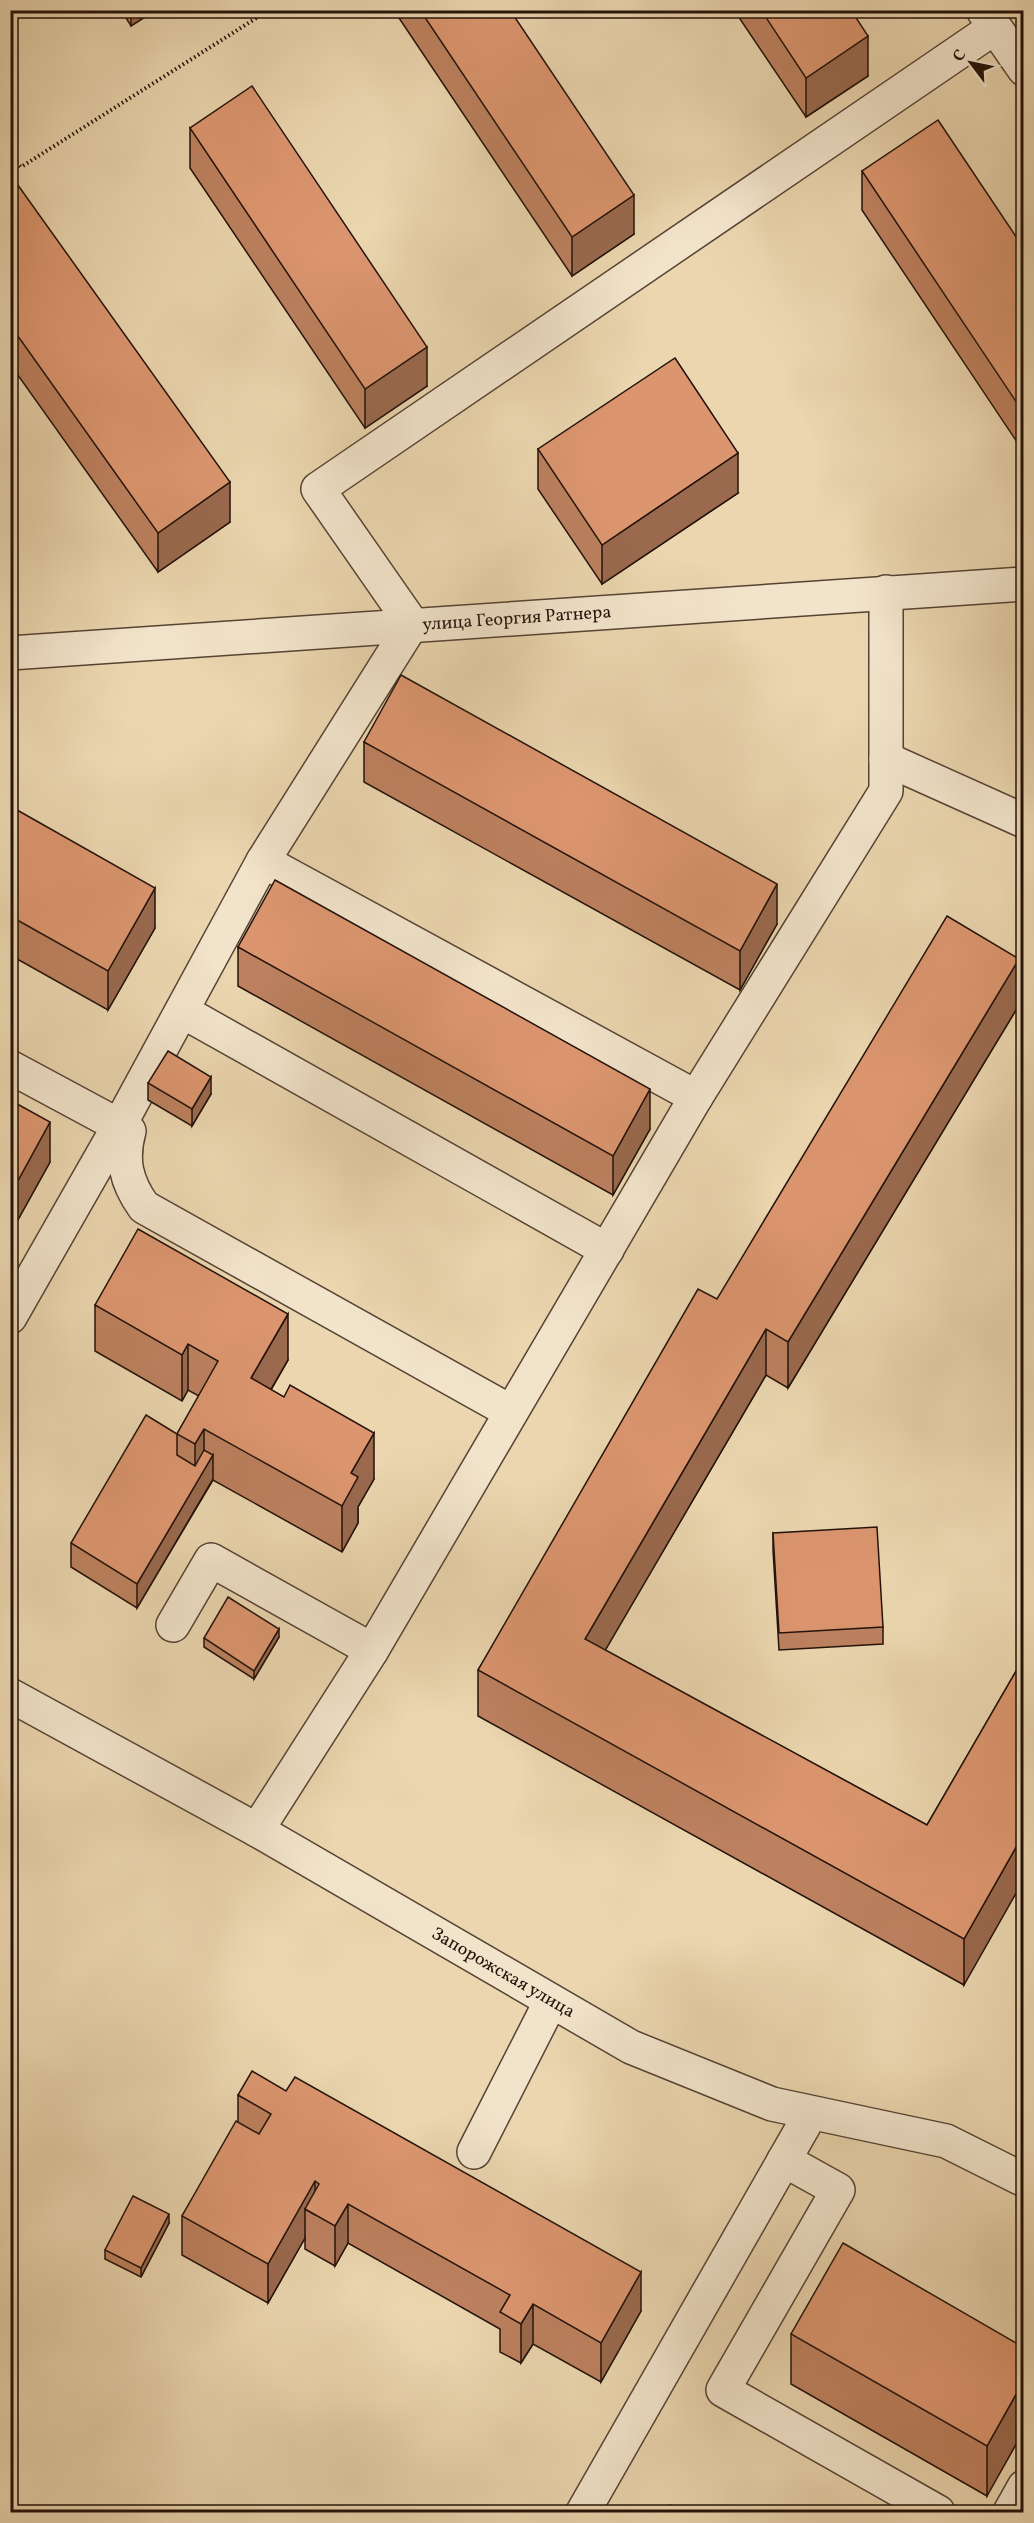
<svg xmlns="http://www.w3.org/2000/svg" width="1034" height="2523" font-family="Vollkorn,serif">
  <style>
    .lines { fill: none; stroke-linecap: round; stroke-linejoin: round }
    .minor-casing { stroke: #554334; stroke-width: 36 }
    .path { stroke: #23120b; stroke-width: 4; stroke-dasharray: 1.5 3; stroke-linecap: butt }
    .minor { stroke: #f2e4cb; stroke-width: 33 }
    .wall { fill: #bd815f; stroke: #23120b; stroke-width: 1.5 }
    .shaded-wall { fill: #9a694e; stroke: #23120b; stroke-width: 1.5 }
    .building { fill: #dc966f; stroke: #23120b; stroke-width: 1.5 }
    .labels { text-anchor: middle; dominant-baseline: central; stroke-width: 5; stroke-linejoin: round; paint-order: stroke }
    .street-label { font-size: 18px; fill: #23120b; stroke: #f2e4cb }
  </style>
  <rect width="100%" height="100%" fill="#ebd6af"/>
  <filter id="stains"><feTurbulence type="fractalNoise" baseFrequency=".00333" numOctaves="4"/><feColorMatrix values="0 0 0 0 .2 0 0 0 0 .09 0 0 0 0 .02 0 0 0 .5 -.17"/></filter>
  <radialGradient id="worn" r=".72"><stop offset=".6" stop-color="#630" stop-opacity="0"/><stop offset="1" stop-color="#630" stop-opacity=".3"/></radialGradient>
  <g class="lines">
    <defs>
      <g id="minor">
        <path d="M983,10L1024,69"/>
        <path id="s1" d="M10,653L1024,584"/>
        <path d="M886,759L1024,821"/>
        <path d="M263,861L412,624L318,489L994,28"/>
        <path d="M182,1011L607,1250"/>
        <path d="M10,1067L129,1131C121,1160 126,1182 144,1207L511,1412"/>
        <path d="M10,1317L119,1126L263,861L696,1097L886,791V592"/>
        <path d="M173,1625L211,1560L372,1650"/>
        <path id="s2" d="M10,1695L257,1830L631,2047L772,2104L946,2141L1024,2180"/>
        <path d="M257,1830L372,1650L696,1097"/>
        <path d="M474,2152L551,2001"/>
        <path d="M784,2160L838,2190L723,2390L938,2512"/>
        <path d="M583,2512L811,2113"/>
        <path d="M1010,2512L1024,2487"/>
      </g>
    </defs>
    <use href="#minor" class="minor-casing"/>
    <path class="path" d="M10,156L21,167L269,10"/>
    <use href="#minor" class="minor"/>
  </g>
  <g class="wall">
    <path d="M121,10H156L131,26Z"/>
    <path d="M397,10H510L634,234L572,276L397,15Z"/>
    <path d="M734,10H851L868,76L806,117Z"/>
    <path d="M190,128L427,386L365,428L190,168Z"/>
    <path d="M862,171L1023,247V451L862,210Z"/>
    <path d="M10,174L230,522L158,572L10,364Z"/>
    <path d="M538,449L738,493L602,584L538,489Z"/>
    <path d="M364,742L777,924L740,990L364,782Z"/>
    <path d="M10,806L155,928L108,1010L10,955Z"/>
    <path d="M238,947L650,1129L613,1195L238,986Z"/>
    <path d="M1019,1005L788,1388L766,1375L605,1650L927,1825L1023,1659L964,1985L478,1716V1670L717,1299Z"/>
    <path d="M148,1083L211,1094L192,1126L148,1100Z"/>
    <path d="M10,1100L50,1162L15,1225L10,1223Z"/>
    <path d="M95,1305L288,1360L271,1390L374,1479L358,1507V1523L342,1552L213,1480L137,1608L71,1567V1543L177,1434L199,1396L188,1390L182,1401L95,1351Z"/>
    <path d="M773,1533L883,1627V1644L779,1650L773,1550Z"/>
    <path d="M279,1637L254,1679L204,1647V1638Z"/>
    <path d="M238,2095L641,2311L601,2382L533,2344L521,2363L500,2352V2329L348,2243L335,2266L305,2249V2238L268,2303L182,2255V2216L238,2122Z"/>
    <path d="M169,2223L141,2277L105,2259V2250Z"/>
    <path d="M791,2334L1023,2347L987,2496L791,2384Z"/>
  </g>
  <g class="shaded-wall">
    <path d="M131,10H156L131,26Z"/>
    <path d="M868,36V76L806,117V78Z"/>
    <path d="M634,195V234L572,276V237Z"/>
    <path d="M427,347V386L365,428V389Z"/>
    <path d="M738,453V493L602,584V545Z"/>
    <path d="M230,482V522L158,572V533Z"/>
    <path d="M777,884V924L740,990V951Z"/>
    <path d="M155,888V928L108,1010V971Z"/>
    <path d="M1019,959V1005L788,1388V1342Z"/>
    <path d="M211,1077V1094L192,1126V1109Z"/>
    <path d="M650,1089V1129L613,1195V1156Z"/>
    <path d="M50,1122V1162L15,1225V1186Z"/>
    <path d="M288,1314V1360L251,1424V1378Z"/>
    <path d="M766,1329V1375L585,1685V1639Z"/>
    <path d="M188,1344V1390L182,1401V1355Z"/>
    <path d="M204,1429V1469L213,1455V1479L137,1608V1584L195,1485V1444Z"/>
    <path d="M374,1433V1479L358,1507V1523L342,1552V1506L351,1473Z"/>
    <path d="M279,1629V1637L254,1679V1671Z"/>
    <path d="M1023,1835V1881L964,1985V1939Z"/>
    <path d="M315,2181V2215L305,2209V2238L268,2303V2264Z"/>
    <path d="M348,2204V2243L335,2266V2226Z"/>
    <path d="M169,2214V2223L141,2277V2268Z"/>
    <path d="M641,2272V2311L601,2382V2343Z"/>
    <path d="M533,2304V2344L521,2363V2324Z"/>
    <path d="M1023,2382V2432L987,2496V2446Z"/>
  </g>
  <g class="building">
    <path d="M420,10H510L634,195L572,237Z"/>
    <path d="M761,10H851L868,36L806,78Z"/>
    <path d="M252,86L427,347L365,389L190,128Z"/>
    <path d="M938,120L1023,247V412L862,171Z"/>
    <path d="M10,174L230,482L158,533L10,325Z"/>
    <path d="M675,358L738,453L602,545L538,449Z"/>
    <path d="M401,675L777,884L740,951L364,742Z"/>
    <path d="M10,806L155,888L108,971L10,916Z"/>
    <path d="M275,880L650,1089L613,1156L238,947Z"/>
    <path d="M947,916L1019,959L788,1342L766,1329L585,1639L927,1825L1023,1659V1835L964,1939L478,1670L698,1289L717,1299Z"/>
    <path d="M168,1051L211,1077L192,1109L148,1083Z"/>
    <path d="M10,1100L50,1122L15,1186L10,1184Z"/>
    <path d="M138,1229L288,1314L251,1378L284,1397L290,1385L374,1433L351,1473L358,1477L342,1506L204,1429L195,1444L177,1434L218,1361L188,1344L182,1355L95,1305Z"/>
    <path d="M146,1415L177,1434V1455L195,1466L204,1450L213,1455L137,1584L71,1543Z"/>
    <path d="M877,1527L883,1627L779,1633L773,1533Z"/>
    <path d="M228,1597L279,1629L254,1671L204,1638Z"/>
    <path d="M252,2071L286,2091L295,2077L641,2272L601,2343L533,2304L521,2324L500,2312L510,2295L348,2204L335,2226L305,2209L319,2184L315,2181L268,2264L182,2216L236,2121L259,2134L271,2114L238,2095Z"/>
    <path d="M133,2196L169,2214L141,2268L105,2250Z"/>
    <path d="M843,2243L1023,2347V2382L987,2446L791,2334Z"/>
    <path d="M670,2505L682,2512H666Z"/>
  </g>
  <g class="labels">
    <g class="street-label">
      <text stroke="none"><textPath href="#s1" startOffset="508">улица Георгия Ратнера</textPath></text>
      <text stroke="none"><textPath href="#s2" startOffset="566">Запорожская улица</textPath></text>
    </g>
  </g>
  <rect width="1034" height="2523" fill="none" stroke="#ebd6af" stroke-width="36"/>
  <rect x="12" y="12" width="1010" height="2499" fill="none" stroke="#23120b" stroke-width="3"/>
  <rect x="18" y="18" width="998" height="2487" fill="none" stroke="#23120b" stroke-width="1.5"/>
  <g transform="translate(971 63) rotate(302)" stroke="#f2e4cb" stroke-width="4.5" paint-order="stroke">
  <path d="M0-4.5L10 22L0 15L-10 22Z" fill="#23120b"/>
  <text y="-9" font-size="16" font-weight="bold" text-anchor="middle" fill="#23120b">С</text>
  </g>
  <rect width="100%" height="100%" filter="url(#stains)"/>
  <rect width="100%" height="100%" fill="url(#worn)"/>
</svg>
